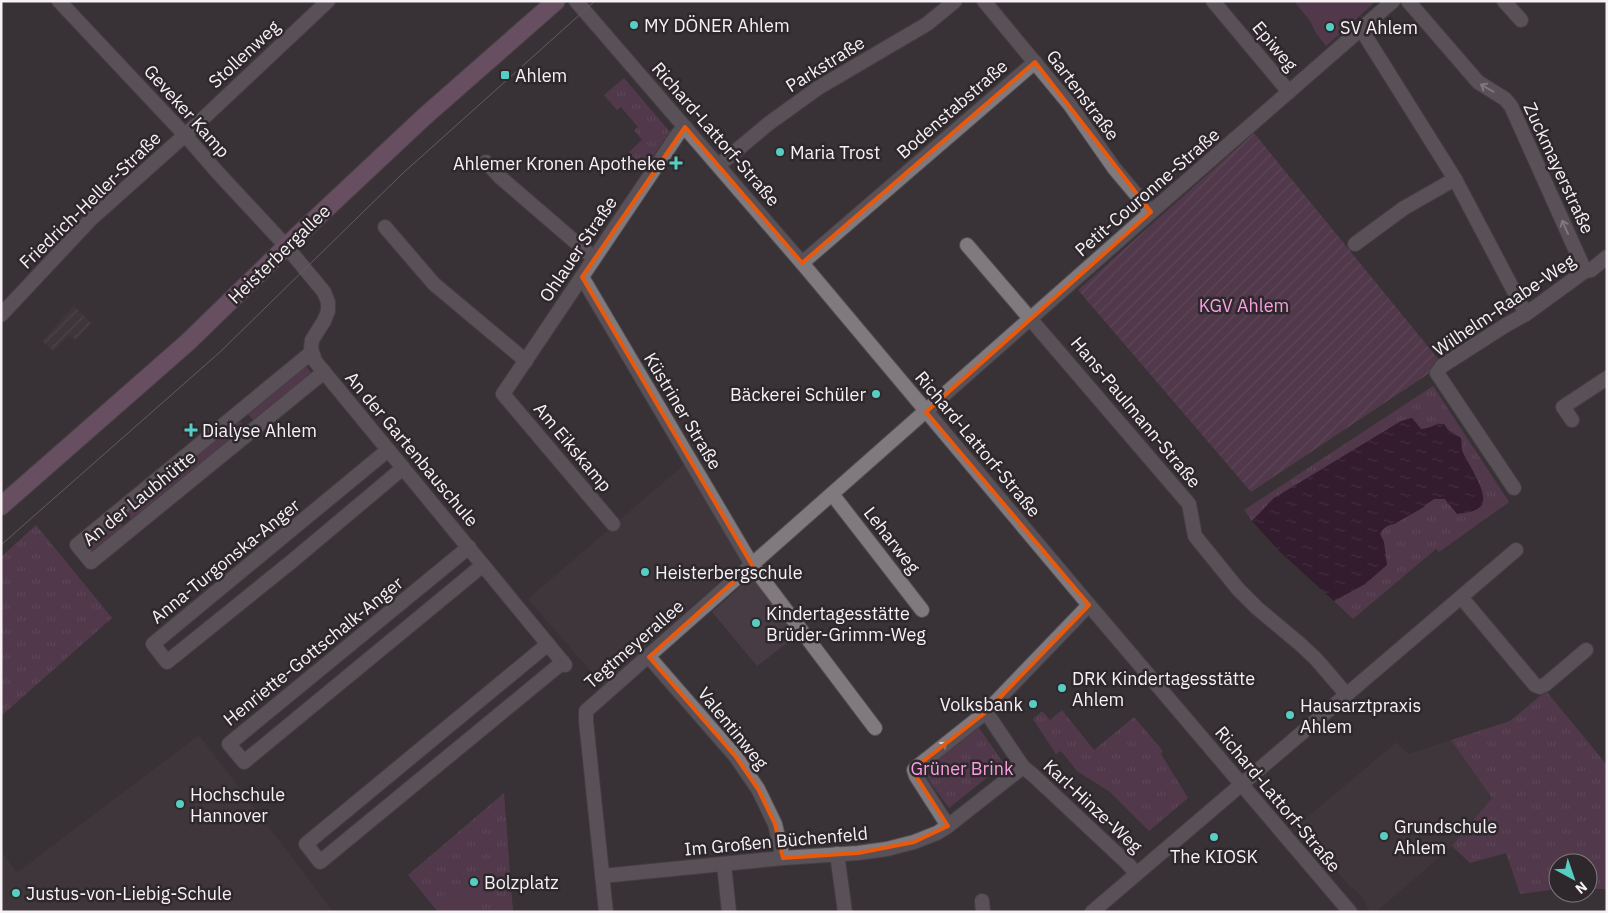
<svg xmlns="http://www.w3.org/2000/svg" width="1608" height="913" font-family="'IBM Plex Sans',sans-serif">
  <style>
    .built { fill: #483c44 }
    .industrial { fill: url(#industrial-furrows) }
    .grass { fill: url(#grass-tufts) }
    .garden { fill: url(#garden-furrows) }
    .pitch { fill: #704465 }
    .water { fill: url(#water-ripples) }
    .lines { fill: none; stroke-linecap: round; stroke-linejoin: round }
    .minor-casing { stroke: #534e51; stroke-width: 16 }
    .major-casing { stroke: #534e51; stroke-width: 20 }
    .minor { stroke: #80797e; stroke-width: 14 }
    .major { stroke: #a27195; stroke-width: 18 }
    .tram { stroke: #959094; stroke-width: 1 }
    .oneway { stroke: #d2cdd1 }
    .marked { fill: none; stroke: #e8590c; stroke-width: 4; stroke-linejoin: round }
    .poi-dot { fill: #56cec3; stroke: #2e282c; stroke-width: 2 }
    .labels { text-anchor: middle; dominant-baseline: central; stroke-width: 5; stroke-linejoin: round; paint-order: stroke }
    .poi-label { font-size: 18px; fill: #f5f1f4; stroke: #2e282c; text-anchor: start }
    .street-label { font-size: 18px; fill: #f5f1f4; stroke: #2e282c }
    .park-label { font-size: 18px; fill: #fa9fe2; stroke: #2e282c }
  </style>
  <defs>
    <pattern id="industrial-furrows" width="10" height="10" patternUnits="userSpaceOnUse" patternTransform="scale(1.25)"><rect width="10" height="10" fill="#483c44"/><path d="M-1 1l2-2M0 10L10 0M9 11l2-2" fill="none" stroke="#635960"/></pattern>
    <pattern id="grass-tufts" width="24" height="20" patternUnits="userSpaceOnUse" patternTransform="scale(1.25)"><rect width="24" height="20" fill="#704465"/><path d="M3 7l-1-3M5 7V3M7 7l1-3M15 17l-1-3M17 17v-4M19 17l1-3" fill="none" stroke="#855f7c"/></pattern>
    <pattern id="garden-furrows" width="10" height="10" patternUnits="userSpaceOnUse" patternTransform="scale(1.25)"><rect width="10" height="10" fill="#704465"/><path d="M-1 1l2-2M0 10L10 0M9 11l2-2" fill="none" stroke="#855f7c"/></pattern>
    <pattern id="water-ripples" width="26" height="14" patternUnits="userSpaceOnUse" patternTransform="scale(1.25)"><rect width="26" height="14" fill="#2f0327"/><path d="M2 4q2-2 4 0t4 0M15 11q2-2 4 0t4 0" fill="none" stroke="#4e2847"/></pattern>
  </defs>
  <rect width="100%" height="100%" fill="#393237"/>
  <g class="built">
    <path d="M685,464L741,560L740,563L603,685L528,599Z"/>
    <path d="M749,579H752L758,581L799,634L757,666L712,612Z"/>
    <path d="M199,735L333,912H1V851L17,873Z"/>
    <path d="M1451,740L1492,798L1452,846L1376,912H1371L1365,904L1366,902L1353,887L1351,888L1298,825L1397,742L1408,754Z"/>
  </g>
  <path class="industrial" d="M74,306L91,323L76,340L69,335L54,351L42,341Z"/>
  <g class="grass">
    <path d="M624,78L670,132L644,169L629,152L642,140L634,130L638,127L621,107L617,110L604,95Z"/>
    <path d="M304,363L312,374L254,421L247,413Z"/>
    <path d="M1433,386L1509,502L1439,552L1436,549L1353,619L1334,601L1365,584L1384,542L1380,534C1383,528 1387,525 1394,524L1424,507L1425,505L1434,499H1445L1448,505L1474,472L1462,451L1461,438L1438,423L1431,427L1421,429L1412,418L1406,419L1274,498L1252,521L1244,510Z"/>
    <path d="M236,417L247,430L133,521L125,512Z"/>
    <path d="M115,517L126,530L98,552H91L87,547L88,540Z"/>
    <path d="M36,525L112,618L1,716V557Z"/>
    <path d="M1546,691L1607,765V889H1588V863H1558V889L1520,894L1506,853L1470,863L1452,846L1492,798L1451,740L1510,721Z"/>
    <path d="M1062,710L1094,750L1134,717L1163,751L1161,754L1188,798L1149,831L1110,792L1077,771L1061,751L1056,754L1033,719L1042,711L1050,720Z"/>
    <path d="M977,725L1004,764L949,808L921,770Z"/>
    <path d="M504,793L513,912H438L408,875Z"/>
  </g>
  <path class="garden" d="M1254,133L1439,360L1437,368L1251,492L1078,290Z"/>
  <g class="pitch">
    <path d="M1294,1H1376L1326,46L1316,33L1310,21Z"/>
    <path d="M478,872L492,892L463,912H450L440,898Z"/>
  </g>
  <path class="water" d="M1412,418L1421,429C1430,429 1436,423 1444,424L1449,431L1461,438C1462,442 1461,446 1462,450C1465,462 1494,497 1479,508C1474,512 1463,513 1457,514L1445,499H1434L1425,505L1424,507L1394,524C1387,525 1383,528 1380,534L1384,542L1387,565L1365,584L1334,601L1280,552L1252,521L1274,498L1401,421Z"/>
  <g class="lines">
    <defs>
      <g id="minor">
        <path d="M59,1L185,135L219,174L286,246L324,292L328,302V311L324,321L312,340L311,348L315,361L565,665"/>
        <path d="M576,1L802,263L1089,605L1350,912"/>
        <path d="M984,1L1070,105L1114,168L1151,212"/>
        <path d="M1213,1L1289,92"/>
        <path d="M1408,1L1478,82L1505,99L1511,106L1585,271"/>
        <path d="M1504,1L1521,20"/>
        <path d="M1361,29L1455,179L1526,314"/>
        <path d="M486,162L501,178L594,258"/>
        <path d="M719,165L768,124L818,88L927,24L955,1"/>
        <path d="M385,227L434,284L526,361"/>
        <path d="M1355,244L1404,208L1455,179"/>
        <path d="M967,245L1189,504L1195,536L1238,589L1257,608L1300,644L1316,659L1347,695"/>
        <path d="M802,263L1035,62"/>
        <path d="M582,277L752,565L875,728"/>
        <path d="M1,315L91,219L194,127L328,1"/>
        <path d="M312,352L77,545L91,562L324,372"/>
        <path d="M1572,420L1563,407L1607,378"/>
        <path d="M388,450L153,644L167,662L291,562L403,468"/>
        <path d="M1514,488L1437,373L1442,366L1506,325L1526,314L1585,271L1591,270L1607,257"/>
        <path d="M832,494L922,610"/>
        <path d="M613,524L503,394L678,134L685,127"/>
        <path d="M469,547L229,744L244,762L483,565"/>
        <path d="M1461,597L1535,685L1540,687L1546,684L1586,650"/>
        <path d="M548,644L306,844L320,862L563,662"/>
        <path d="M649,657L736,757L758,789L775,824L783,858"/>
        <path d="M1023,767L1033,775L1127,863L1136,873"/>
        <path d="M948,826L916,776L914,770L918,766L986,712"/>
        <path d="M837,854L845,912"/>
        <path d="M724,864L729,912"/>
        <path d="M602,876L783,858L858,853L887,849L914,842L937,833L948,826L1023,767L986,712L1089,605"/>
        <path d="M982,901L983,912"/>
        <path d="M606,912L586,721V711L1151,212L1393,1"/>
        <path d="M1092,912L1516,550"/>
      </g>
      <path id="major" d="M1,506L188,342L296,237L424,117L556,1"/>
    </defs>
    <use href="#minor" class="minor-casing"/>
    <use href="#major" class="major-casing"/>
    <use href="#minor" class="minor"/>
    <use href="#major" class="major"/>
    <path class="tram" d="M1,545L220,352L402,174L595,1"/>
  </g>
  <defs><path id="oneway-shaft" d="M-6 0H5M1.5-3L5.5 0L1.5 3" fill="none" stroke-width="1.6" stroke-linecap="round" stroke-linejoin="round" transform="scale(1.25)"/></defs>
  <g class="oneway">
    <use href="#oneway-shaft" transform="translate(1487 88) rotate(-150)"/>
    <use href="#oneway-shaft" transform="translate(1565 227) rotate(-114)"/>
    <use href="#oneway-shaft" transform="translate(941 747) rotate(-38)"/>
  </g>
  <path d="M0 0H1608V913H0ZM1035,62L1151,212L926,412L1089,605L986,712L912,770L948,826L914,842L858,853L783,858L775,824L758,789L736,757L649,657L752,565L582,277L685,127L802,263Z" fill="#393237" fill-opacity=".55" fill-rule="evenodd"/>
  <path class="marked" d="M1035,62L1151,212L926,412L1089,605L986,712L912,770L948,826L914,842L858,853L783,858L775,824L758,789L736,757L649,657L752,565L582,277L685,127L802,263Z"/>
  <g class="poi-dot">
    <circle cx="634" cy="25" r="5"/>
    <circle cx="1330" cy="27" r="5"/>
    <rect x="500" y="70" width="10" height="10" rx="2.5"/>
    <circle cx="780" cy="152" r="5"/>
    <path d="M673.5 155.5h5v5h5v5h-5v5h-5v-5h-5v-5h5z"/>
    <circle cx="876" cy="394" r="5"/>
    <path d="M188.5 422.5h5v5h5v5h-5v5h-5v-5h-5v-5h5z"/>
    <circle cx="645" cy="572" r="5"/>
    <circle cx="756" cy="623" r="5"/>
    <circle cx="1062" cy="688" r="5"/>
    <circle cx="1033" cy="704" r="5"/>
    <circle cx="1290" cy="715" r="5"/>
    <circle cx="180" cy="804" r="5"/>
    <circle cx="1384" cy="836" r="5"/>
    <circle cx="1214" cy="837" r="5"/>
    <circle cx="474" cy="882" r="5"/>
    <circle cx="16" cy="893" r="5"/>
  </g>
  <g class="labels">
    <g class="poi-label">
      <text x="644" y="25">MY DÖNER Ahlem</text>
      <text x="1340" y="27">SV Ahlem</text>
      <text x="515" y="75">Ahlem</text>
      <text x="790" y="152">Maria Trost</text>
      <text x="666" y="163" text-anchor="end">Ahlemer Kronen Apotheke</text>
      <text x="866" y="394" text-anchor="end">Bäckerei Schüler</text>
      <text x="202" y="430">Dialyse Ahlem</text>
      <text x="655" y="572">Heisterbergschule</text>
      <text x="766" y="613">Kindertagesstätte<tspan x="766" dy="21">Brüder-Grimm-Weg</tspan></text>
      <text x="1072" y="678">DRK Kindertagesstätte<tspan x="1072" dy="21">Ahlem</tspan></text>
      <text x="1023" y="704" text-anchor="end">Volksbank</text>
      <text x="1300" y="705">Hausarztpraxis<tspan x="1300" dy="21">Ahlem</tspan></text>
      <text x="190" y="794">Hochschule<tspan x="190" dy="21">Hannover</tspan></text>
      <text x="1394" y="826">Grundschule<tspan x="1394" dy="21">Ahlem</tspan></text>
      <text x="1214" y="856" text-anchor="middle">The KIOSK</text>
      <text x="484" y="882">Bolzplatz</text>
      <text x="26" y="893">Justus-von-Liebig-Schule</text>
    </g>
    <g class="street-label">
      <text transform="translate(1275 46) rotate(50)">Epiweg</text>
      <text transform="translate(244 54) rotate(-43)">Stollenweg</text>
      <text transform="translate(825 64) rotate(-32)">Parkstraße</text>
      <text transform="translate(1083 95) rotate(53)">Gartenstraße</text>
      <text transform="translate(952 109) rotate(-41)">Bodenstabstraße</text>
      <text transform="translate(187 111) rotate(48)">Geveker Kamp</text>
      <text transform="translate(716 134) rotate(49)">Richard-Lattorf-Straße</text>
      <text transform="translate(1559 168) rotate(65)">Zuckmayerstraße</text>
      <text transform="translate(1147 192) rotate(-41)">Petit-Couronne-Straße</text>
      <text transform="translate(90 200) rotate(-44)">Friedrich-Heller-Straße</text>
      <text transform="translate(578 249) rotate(-56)">Ohlauer Straße</text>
      <text transform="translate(279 254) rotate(-44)">Heisterbergallee</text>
      <text transform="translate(1504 305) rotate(-34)">Wilhelm-Raabe-Weg</text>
      <text transform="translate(683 411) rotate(59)">Küstriner Straße</text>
      <text transform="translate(1136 412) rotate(50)">Hans-Paulmann-Straße</text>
      <text transform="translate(978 444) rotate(50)">Richard-Lattorf-Straße</text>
      <text transform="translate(573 447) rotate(50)">Am Eikskamp</text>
      <text transform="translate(412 449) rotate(50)">An der Gartenbauschule</text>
      <text transform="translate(139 498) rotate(-39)">An der Laubhütte</text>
      <text transform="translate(892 540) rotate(52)">Leharweg</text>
      <text transform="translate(225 561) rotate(-39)">Anna-Turgonska-Anger</text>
      <text transform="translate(634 644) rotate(-41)">Tegtmeyerallee</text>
      <text transform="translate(313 651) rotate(-39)">Henriette-Gottschalk-Anger</text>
      <text transform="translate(733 728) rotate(51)">Valentinweg</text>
      <text transform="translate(1278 799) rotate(50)">Richard-Lattorf-Straße</text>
      <text transform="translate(1093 806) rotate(43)">Karl-Hinze-Weg</text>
      <text transform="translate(776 841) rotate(-5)">Im Großen Büchenfeld</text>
    </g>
    <g class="park-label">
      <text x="1244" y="305">KGV Ahlem</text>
      <text x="962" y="768">Grüner Brink</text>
    </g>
  </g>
  <rect width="1608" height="913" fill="none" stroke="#f5f1f4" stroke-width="5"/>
  <g transform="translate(1573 878) rotate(140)"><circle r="24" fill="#2e282c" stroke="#7e787c"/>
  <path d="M0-4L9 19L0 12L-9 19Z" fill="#56cec3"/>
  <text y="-8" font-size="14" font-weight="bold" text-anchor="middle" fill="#f5f1f4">N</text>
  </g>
</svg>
